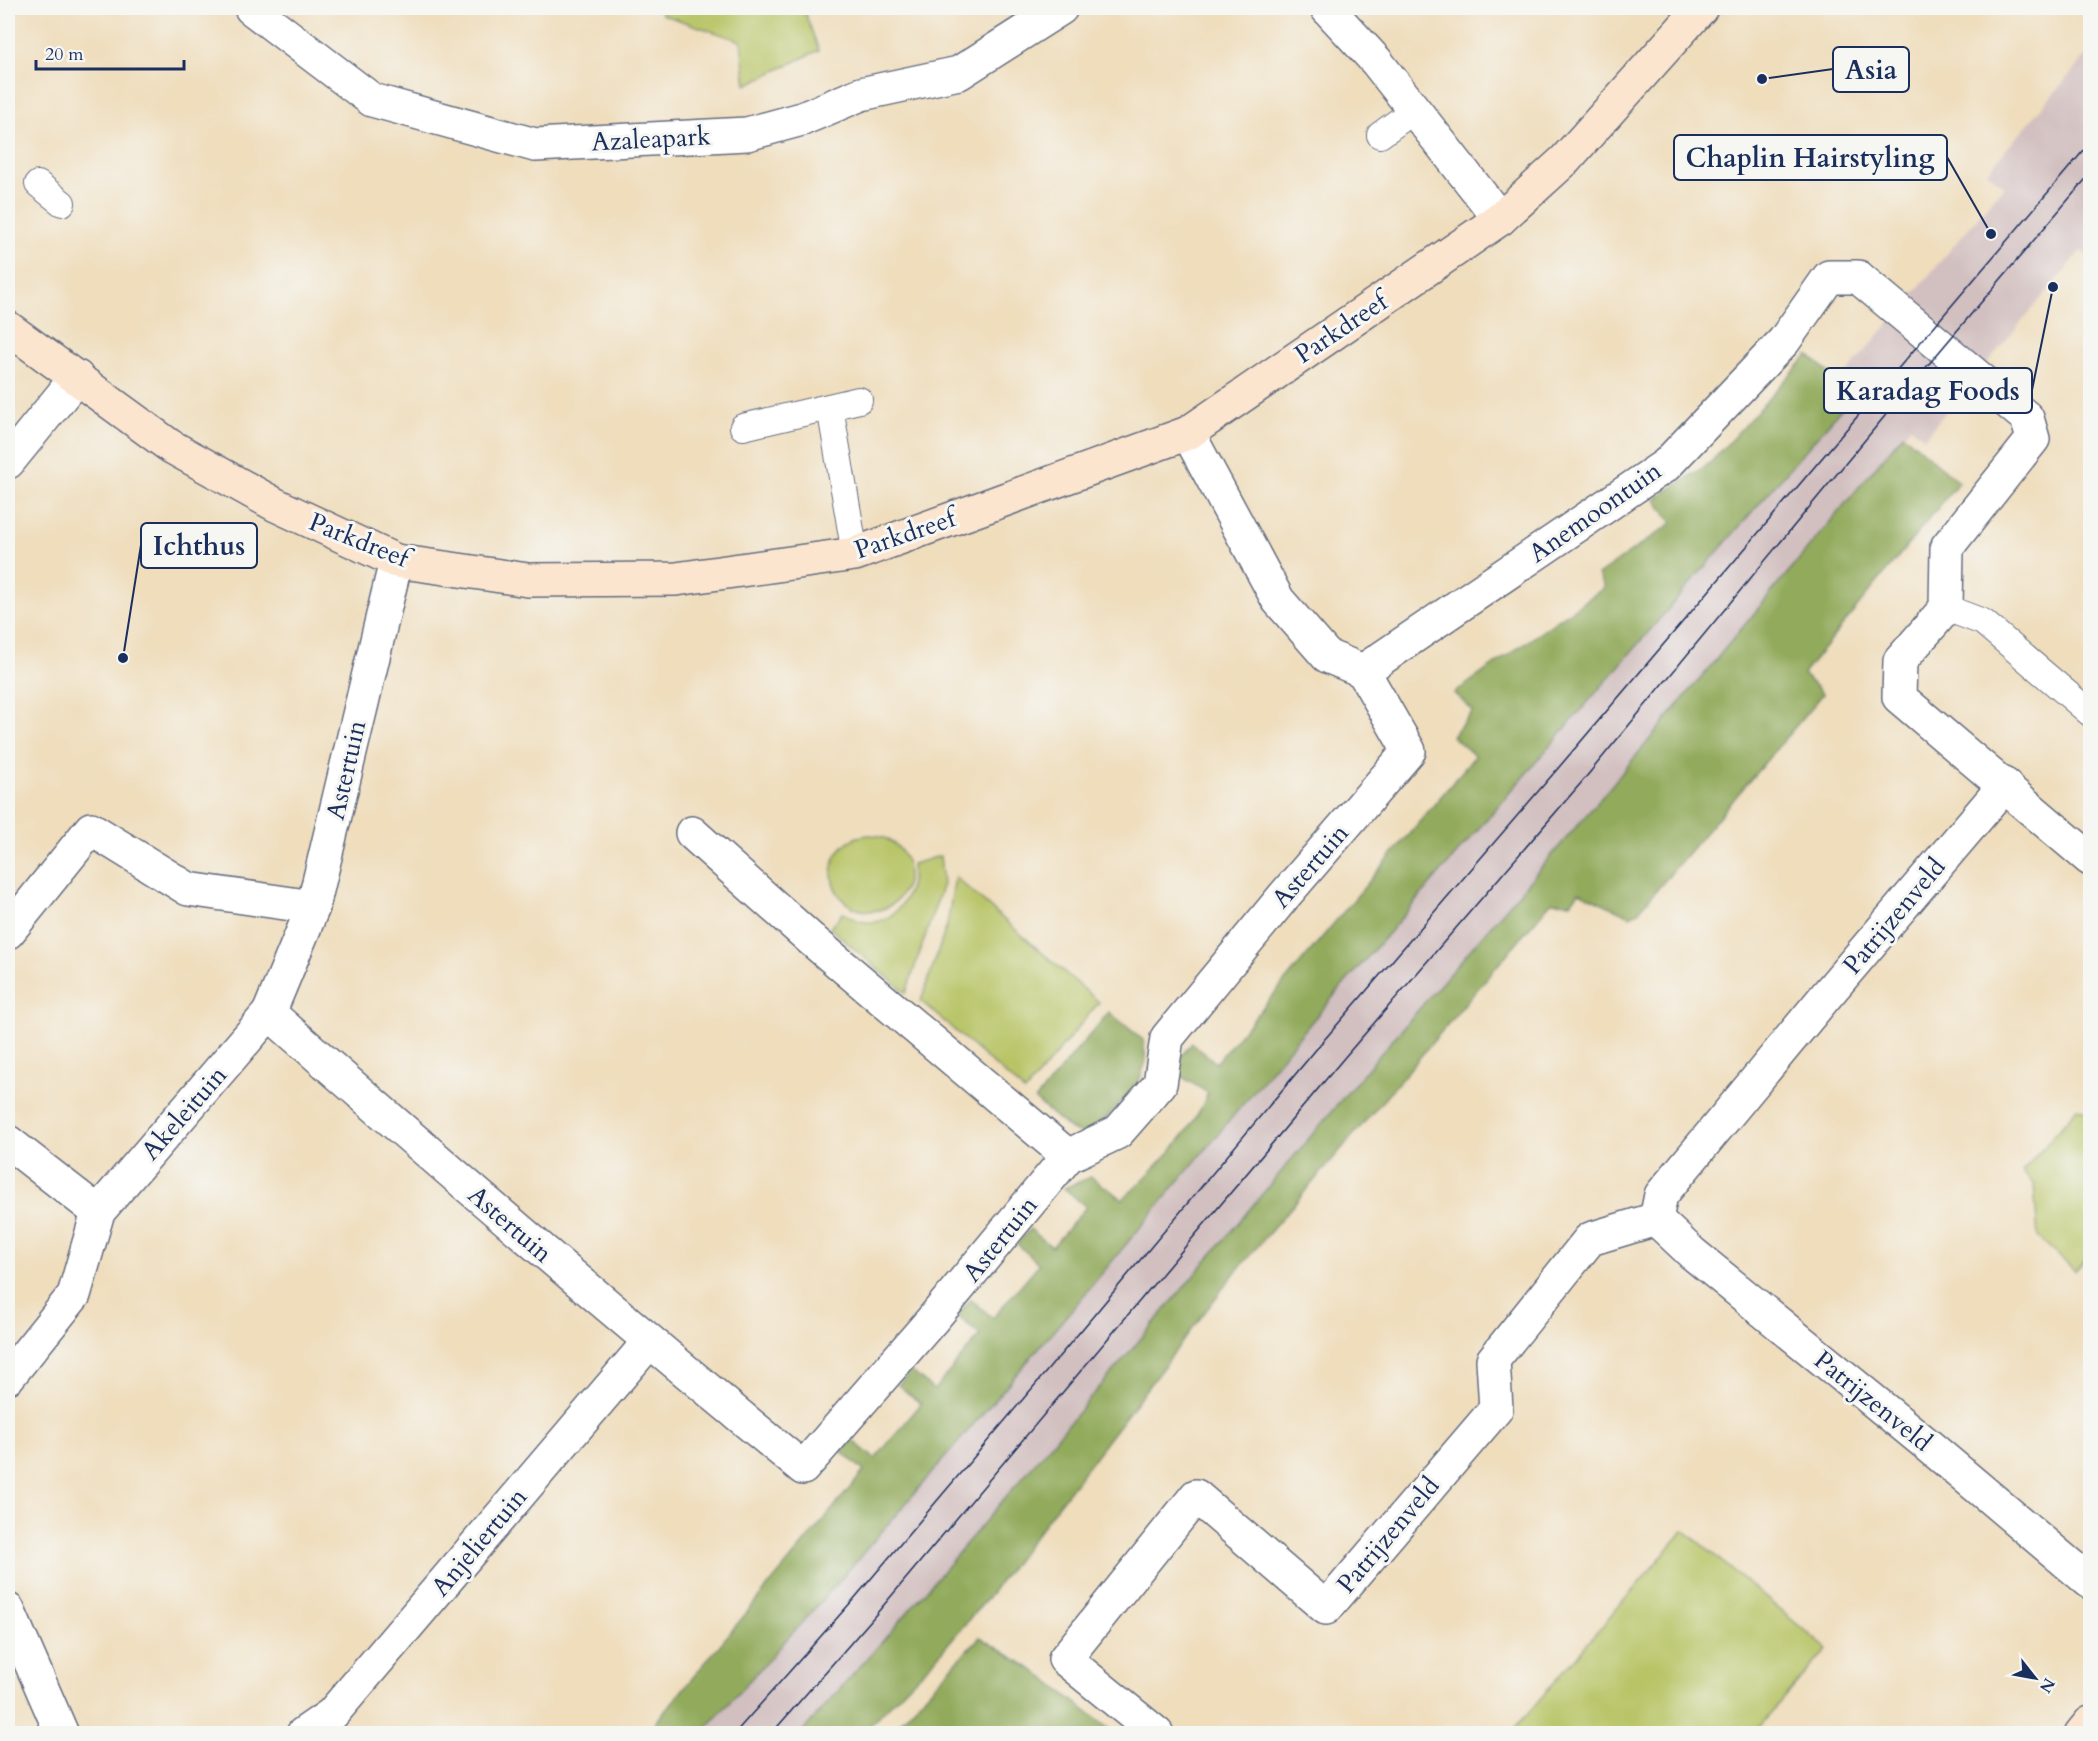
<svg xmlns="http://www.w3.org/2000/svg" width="2098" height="1741" font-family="Cardo,serif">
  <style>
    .industrial { fill: #d2bfc0 }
    .green { fill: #b8c466; stroke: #6a7a62; stroke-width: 1.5 }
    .forest { fill: #92aa5b; stroke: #566c5c; stroke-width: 1.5 }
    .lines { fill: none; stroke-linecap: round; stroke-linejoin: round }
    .lane-casing { stroke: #656c7f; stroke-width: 28 }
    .street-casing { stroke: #656c7f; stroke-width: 36 }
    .secondary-casing { stroke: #656c7f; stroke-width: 36 }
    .lane { stroke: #fff; stroke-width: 26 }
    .street { stroke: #fff; stroke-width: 33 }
    .secondary { stroke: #fbe5cf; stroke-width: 33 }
    .tram { stroke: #1b2f5e; stroke-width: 1.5 }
    .labels { text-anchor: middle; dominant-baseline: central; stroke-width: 6; stroke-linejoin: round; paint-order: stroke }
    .street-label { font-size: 26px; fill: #1b2f5e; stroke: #f6f6f2 }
    .leader { fill: none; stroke: #1b2f5e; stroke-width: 2 }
    .callout-dot { fill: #1b2f5e; stroke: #f6f6f2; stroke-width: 2 }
    .callout { fill: #f6f6f2; stroke: #1b2f5e; stroke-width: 2 }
    .callout-label { font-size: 27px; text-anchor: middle; font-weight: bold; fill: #1b2f5e }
  </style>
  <rect width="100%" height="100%" fill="#f6f6f2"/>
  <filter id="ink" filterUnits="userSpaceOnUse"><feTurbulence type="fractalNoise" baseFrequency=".0167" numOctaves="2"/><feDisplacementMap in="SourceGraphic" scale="12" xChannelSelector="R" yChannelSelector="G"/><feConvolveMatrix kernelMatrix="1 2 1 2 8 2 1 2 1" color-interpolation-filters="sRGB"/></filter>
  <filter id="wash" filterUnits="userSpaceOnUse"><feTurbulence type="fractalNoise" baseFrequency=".008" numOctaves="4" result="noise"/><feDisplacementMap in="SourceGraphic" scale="24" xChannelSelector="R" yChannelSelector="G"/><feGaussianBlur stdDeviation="1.35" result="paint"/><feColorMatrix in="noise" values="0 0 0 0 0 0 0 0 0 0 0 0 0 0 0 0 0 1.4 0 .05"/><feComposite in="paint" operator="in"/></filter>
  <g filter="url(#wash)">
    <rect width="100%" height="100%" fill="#efddbc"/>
    <path class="industrial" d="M2090,51V258L2081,251L1924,438L1911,427L1903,434L1601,798L1363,1074L1128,1354L888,1635L801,1733L702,1734L835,1586L1074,1307L1308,1026L1854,394L1859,386L1845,375L2004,186L1987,172Z"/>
    <g class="green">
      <path d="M660,8H803L819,50L746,85L741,41L661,14Z"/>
      <circle cx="870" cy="873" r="38"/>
      <path d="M940,856L943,884L906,993L830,928L843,913C848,915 854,919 860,921C894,929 915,894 912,864Z"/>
      <path d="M955,877L1099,1002L1025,1092L921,1001L947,925Z"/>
      <path d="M2077,1108L2090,1113V1253L2075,1271L2038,1237L2034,1184L2022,1172Z"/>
      <path d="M1684,1530L1827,1649L1754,1733H1719L1710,1725L1703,1734L1511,1733Z"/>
    </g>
    <g class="forest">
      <path d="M1808,355L1854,394L1308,1026L1074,1307L835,1586L702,1733L646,1734L864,1471L841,1451L852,1440L875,1459L921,1404L898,1385L911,1371L934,1390L980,1335L957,1316L970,1299L993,1318L1039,1264L1017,1244L1030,1229L1052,1247L1086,1207L1064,1188L1091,1177L1123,1199C1155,1168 1191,1136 1208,1093L1170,1069L1192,1043L1216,1063L1475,756L1452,736L1473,711L1454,693L1605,587L1598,575L1672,523L1655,499L1710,463Z"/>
      <path d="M1903,434L1959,482L1803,674L1823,694L1638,912L1630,916L1579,892L1571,903L1551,902L1398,1083L1233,1275L989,1596L935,1659L862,1733H801L888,1635L1128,1354L1363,1074L1601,798Z"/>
      <path d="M1109,1012L1143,1040L1146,1061L1139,1081L1095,1131L1082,1134L1071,1130L1035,1100Z"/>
      <path d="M980,1637L1038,1673L1114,1733H890Z"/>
    </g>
  </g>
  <g filter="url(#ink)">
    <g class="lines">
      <defs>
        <g id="lane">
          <path d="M1380,135L1414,110"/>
          <path d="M38,184L62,203"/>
          <path d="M830,407L855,554"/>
          <path d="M743,427L859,400"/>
          <path d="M1946,608L1983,622L2090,713"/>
        </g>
        <g id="street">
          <path d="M251,8L372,100L535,145L747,134L802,119L861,94L959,73L1061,8"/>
          <path d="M1327,8L1376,61L1500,219"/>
          <path d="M1188,433L1278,600L1327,656L1363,671"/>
          <path d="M8,462L77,377"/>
          <path d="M396,561L313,907L269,1013C445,1168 622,1320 803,1468L932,1320L1068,1156L1118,1132L1160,1084L1167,1038L1284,896L1409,751L1363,671"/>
          <path d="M1363,671L1666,465L1784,341L1829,277H1858L2027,418L2033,439L1947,547L1946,608L1900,661L1899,697L2090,859"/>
          <path d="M692,833L813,941L1068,1156"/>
          <path d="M8,932L91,829L188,889L313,907"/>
          <path d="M8,1142L98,1212"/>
          <path d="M1656,1219L1692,1253L1929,1446L2090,1582"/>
          <path d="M1656,1219L1661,1195L1825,997L2005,785"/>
          <path d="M8,1377L74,1295L98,1212L269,1013"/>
          <path d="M8,1610L62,1734"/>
          <path d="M303,1734L332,1714L649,1342"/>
          <path d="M1157,1734L1065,1659L1196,1496L1326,1608L1496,1409L1493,1360L1590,1239L1656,1219"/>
        </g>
        <g id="secondary">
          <path d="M8,328L170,446L276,505L396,561L528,580L676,579L855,554L1188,433L1500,219L1565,160L1701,8"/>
          <path d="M2081,1734L2090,1723"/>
        </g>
      </defs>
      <use href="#lane" class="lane-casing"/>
      <use href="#street" class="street-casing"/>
      <use href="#secondary" class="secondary-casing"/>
      <use href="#lane" class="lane"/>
      <use href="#street" class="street"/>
      <use href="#secondary" class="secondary"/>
      <g class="tram">
        <path d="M734,1734L853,1600L1090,1320L1324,1040L1560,766L2090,143"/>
        <path d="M771,1734L872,1619L1344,1058L1581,783L1889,411L2090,174"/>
      </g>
    </g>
  </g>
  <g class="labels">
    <g class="street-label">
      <text transform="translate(651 139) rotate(-3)">Azaleapark</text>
      <text transform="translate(1341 328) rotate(-34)">Parkdreef</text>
      <text transform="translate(1595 512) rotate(-35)">Anemoontuin</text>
      <text transform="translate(905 534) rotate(-19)">Parkdreef</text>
      <text transform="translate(359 540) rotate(22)">Parkdreef</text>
      <text transform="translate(346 770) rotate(-77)">Astertuin</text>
      <text transform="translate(1310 866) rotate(-49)">Astertuin</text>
      <text transform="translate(1894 916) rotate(-50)">Patrijzenveld</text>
      <text transform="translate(184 1113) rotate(-49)">Akeleituin</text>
      <text transform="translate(510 1224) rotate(41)">Astertuin</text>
      <text transform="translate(1000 1239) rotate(-51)">Astertuin</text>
      <text transform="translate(1873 1401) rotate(39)">Patrijzenveld</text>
      <text transform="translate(1388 1535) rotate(-50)">Patrijzenveld</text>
      <text transform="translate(479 1542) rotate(-50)">Anjeliertuin</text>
    </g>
  </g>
  <path class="leader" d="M1762 79L1833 69M1991 234L1947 157M2053 287L2032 390M123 658L141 545"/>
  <g class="callout-dot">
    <circle cx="1762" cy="79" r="6"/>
    <circle cx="1991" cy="234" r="6"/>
    <circle cx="2053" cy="287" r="6"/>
    <circle cx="123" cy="658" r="6"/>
  </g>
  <g class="callout">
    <rect x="1833" y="47" width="76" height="45" rx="6"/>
    <rect x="1674" y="135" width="273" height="45" rx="6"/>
    <rect x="1824" y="368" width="208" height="45" rx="6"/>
    <rect x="141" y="523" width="116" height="45" rx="6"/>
  </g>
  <g class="callout-label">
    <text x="1871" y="79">Asia</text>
    <text x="1810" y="167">Chaplin Hairstyling</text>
    <text x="1928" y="400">Karadag Foods</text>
    <text x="199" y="555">Ichthus</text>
  </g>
  <rect width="2098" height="1741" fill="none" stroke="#f6f6f2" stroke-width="30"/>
  <g transform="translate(2035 1678) rotate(121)" stroke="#f6f6f2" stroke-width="4.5" paint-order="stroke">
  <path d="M0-4.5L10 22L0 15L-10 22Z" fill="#1b2f5e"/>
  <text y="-9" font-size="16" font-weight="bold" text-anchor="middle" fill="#1b2f5e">N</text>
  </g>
  <path d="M36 60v9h148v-9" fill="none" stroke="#1b2f5e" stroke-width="3"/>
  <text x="45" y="60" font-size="18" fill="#1b2f5e" stroke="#f6f6f2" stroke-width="4.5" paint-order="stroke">20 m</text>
</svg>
